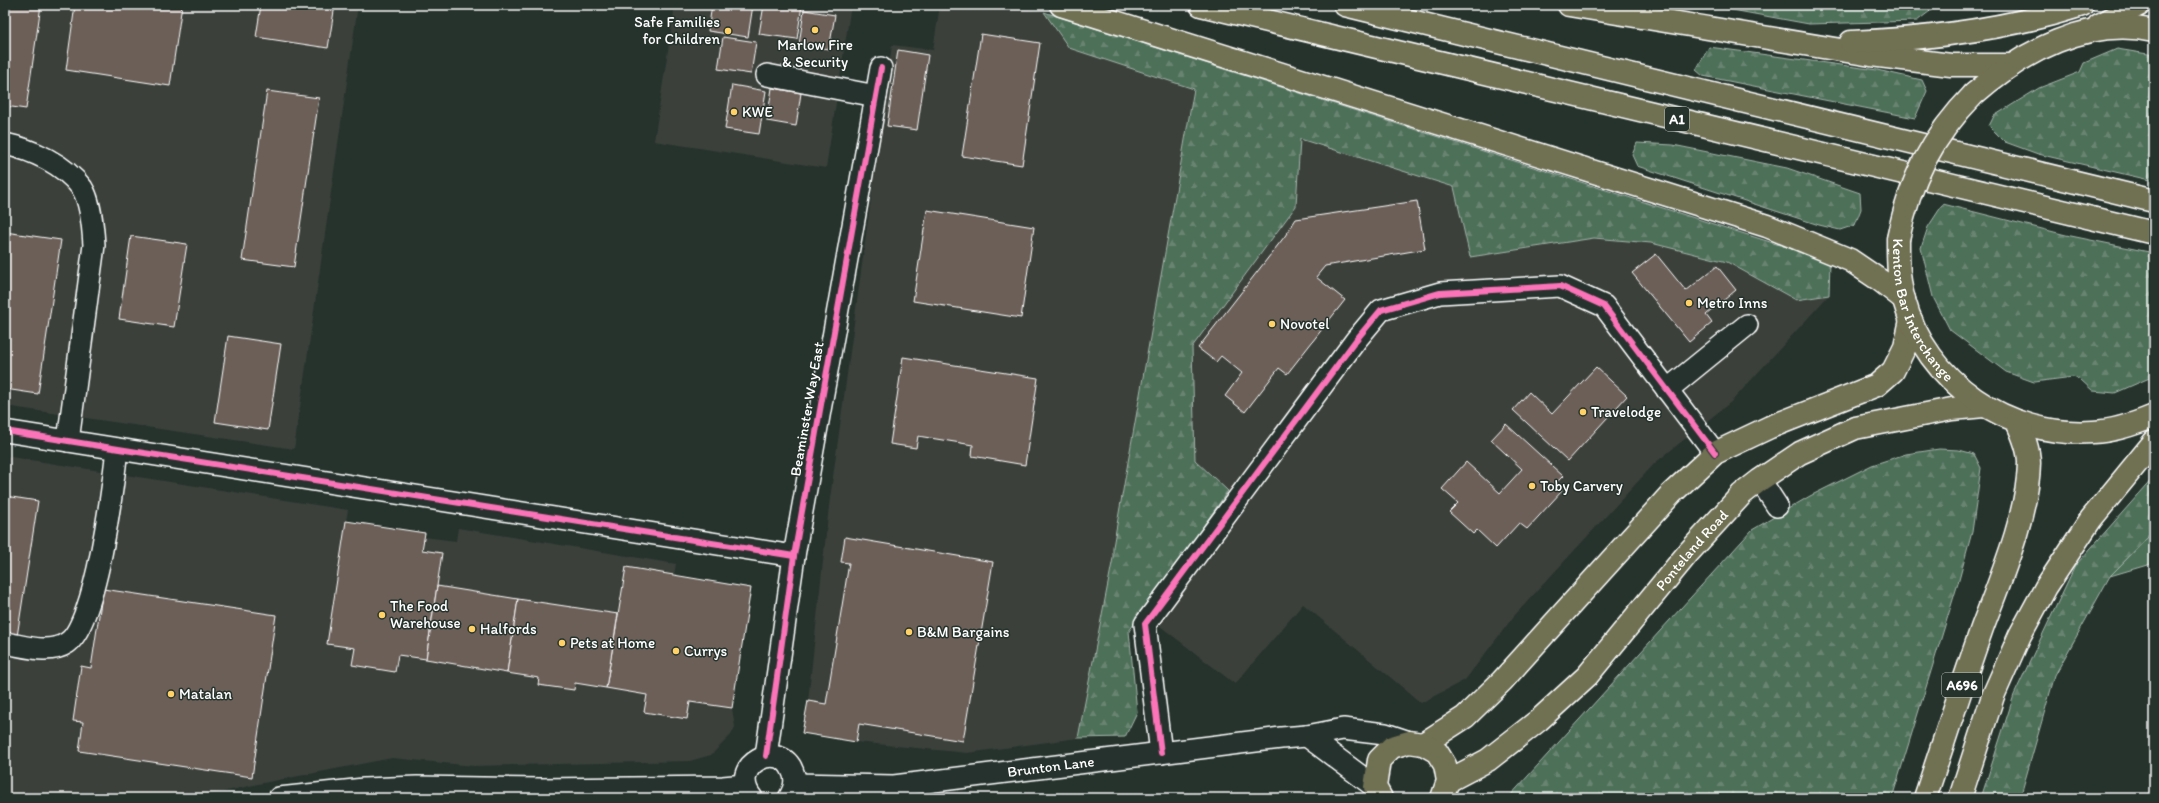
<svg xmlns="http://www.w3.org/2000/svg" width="2159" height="803" font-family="Itim,sans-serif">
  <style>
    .built { fill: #3b403a }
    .grass { fill: #4e6f59; stroke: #a6b7ac }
    .forest { fill: url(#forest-firs); stroke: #a6b7ac }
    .building { fill: #6c5f58; stroke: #fff }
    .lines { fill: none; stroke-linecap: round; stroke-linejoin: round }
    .minor-casing { stroke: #fff; stroke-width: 24 }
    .major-casing { stroke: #fff; stroke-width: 25 }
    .highway-casing { stroke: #fff; stroke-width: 25 }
    .minor { stroke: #26332d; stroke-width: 21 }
    .major { stroke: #706f52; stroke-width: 22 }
    .highway { stroke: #706f52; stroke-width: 22 }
    .highway-bridge-casing { stroke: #fff; stroke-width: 25; stroke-linecap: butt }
    .highway-bridge { stroke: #706f52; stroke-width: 22 }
    .cycleway-casing { stroke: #26332d; stroke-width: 8 }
    .cycleway { stroke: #fb73b8; stroke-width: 6 }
    .poi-dot { fill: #ffd166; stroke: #26332d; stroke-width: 1.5 }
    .labels { text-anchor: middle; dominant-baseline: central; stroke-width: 3; stroke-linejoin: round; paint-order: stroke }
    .shield { fill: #26332d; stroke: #bec2c0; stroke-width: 1 }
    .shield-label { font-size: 14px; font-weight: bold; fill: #fff }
    .poi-label { font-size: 15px; fill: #fff; stroke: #26332d; text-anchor: start }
    .street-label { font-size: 15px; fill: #fff; stroke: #26332d }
  </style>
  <defs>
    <pattern id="forest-firs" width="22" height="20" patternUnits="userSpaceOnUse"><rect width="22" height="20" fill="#4e6f59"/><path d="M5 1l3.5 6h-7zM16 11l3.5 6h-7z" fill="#698572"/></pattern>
  </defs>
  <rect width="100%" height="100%" fill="#26332d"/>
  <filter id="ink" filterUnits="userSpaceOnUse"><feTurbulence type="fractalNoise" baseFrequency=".025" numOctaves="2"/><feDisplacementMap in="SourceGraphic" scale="8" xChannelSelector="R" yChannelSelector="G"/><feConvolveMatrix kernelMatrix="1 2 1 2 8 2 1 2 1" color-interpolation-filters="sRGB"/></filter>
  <g filter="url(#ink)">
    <g class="built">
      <path d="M5,5H358L294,449L5,406Z"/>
      <path d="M675,5H851L826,168L654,141Z"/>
      <path d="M940,5H1003L1044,12L1069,48L1194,88L1113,547V558L1078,738L967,753L856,742L802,733L808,701L829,506L892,45L933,50Z"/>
      <path d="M1300,139L1454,187L1470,257L1594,238L1651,243L1726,262L1796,300L1829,295L1732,401L1655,463L1514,616L1465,680L1421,703L1303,604L1235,684L1142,612L1195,460L1192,346L1296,206Z"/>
      <path d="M5,456L348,510L346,521L424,537L456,541L458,528L676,564L674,575L751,588L732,708L735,727L731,735L711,755L690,761L474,766L392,758L263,783L195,798H5Z"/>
    </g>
    <path class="grass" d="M2154,531V563L2110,576Z"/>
    <g class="forest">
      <path d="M1705,5H1933L1934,8L1917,21L1809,24Z"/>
      <path d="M1044,12L1830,261L1829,295L1796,300L1727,262L1651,243L1594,238L1470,257L1454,187L1300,139L1296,206L1192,347L1195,460L1228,491L1129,631L1137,712L1125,737L1078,738L1113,558V547L1194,89L1069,48Z"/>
      <path d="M1709,47L1877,70L1922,80L1927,91L1915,118L1703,76L1696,70Z"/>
      <path d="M2117,49L2154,55V181L2038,154L2005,142L1989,126L1994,116L2039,88L2080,72L2084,63Z"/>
      <path d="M1637,143L1673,145L1787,168L1860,193L1861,209L1855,225L1840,230L1819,225L1637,166L1632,155Z"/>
      <path d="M1943,204L2066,235L2154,253V376L2115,393L2093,391L2081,380L2073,377L2034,382L2006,372L1950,330L1933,297L1921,248L1928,227Z"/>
      <path d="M1939,449L1959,450L1974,454L1981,468L1972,532L1959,580L1892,798H1508L1752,530L1810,496L1872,465L1906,454Z"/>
      <path d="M2154,477V531L2110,576L2055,675L2020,798H1981L2014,695L2075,566Z"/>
    </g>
    <g class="building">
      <path d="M5,5H41L26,109L5,106Z"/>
      <path d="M75,5H182L170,86L66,70Z"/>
      <path d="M261,5H335L328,48L256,37Z"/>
      <path d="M712,5H753L748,37L708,31Z"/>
      <path d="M764,5H802L797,39L759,34Z"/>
      <path d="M804,10L835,15L829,49L799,45Z"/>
      <path d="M981,34L1040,43L1022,165L962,156Z"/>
      <path d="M723,37L756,42L751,74L718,69Z"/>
      <path d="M898,50L928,55L917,130L887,126Z"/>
      <path d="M732,85L766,91L759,134L725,129Z"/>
      <path d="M772,88L801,93L796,126L767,121Z"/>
      <path d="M267,91L319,98L294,267L242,260Z"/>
      <path d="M1417,201L1425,249L1325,266L1316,277L1345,300L1287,374L1279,368L1245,412L1225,396L1242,373L1221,356L1216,362L1198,348L1285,236L1296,219Z"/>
      <path d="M927,210L1034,227L1021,318L913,301Z"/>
      <path d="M5,232L61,240L38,394L5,389Z"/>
      <path d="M131,236L187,244L174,327L119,319Z"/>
      <path d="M1656,254L1686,291L1717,266L1736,290L1706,315L1712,323L1689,342L1632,273Z"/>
      <path d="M228,336L281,344L268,430L215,422Z"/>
      <path d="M903,357L1038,378L1025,465L972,456L973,445L918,436L916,448L890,444Z"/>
      <path d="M1596,367L1627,396L1568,461L1513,410L1529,392L1552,414Z"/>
      <path d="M1506,424L1563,476L1555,484L1562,491L1527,529L1519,523L1496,548L1477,530L1473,534L1449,512L1458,503L1442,489L1466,462L1500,493L1522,469L1491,440Z"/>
      <path d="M5,496L38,501L16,643L5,642Z"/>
      <path d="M346,521L425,533L422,550L442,553L426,659L398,655L395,672L352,665L355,648L327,644Z"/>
      <path d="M845,537L993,562L963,741L859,724L856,742L802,733L808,701L826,704L849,563L841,562Z"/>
      <path d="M626,567L751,588L732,708L690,702L687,719L644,712L647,695L606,688Z"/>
      <path d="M437,586L518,599L507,673L426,659Z"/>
      <path d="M103,589L276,615L252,777L79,751L83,722L73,721L81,666L91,668Z"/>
      <path d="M518,599L618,614L606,688L575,683L574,690L538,685L539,678L507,673Z"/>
    </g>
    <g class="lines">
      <defs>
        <g id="minor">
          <path d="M767,75L876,96"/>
          <path d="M5,144C33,150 64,164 82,188C91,202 93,228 94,245L68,441"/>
          <path d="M1667,390L1747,325"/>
          <path d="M5,431L794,556"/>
          <path d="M1760,480L1777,506"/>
          <path d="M5,643C25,646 49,655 67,643C96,625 113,485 117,449"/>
          <path d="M1307,736L1375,787"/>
          <path d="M1161,753L1145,624L1356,340L1381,310L1440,293L1560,286L1604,306L1715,453"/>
          <path d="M766,756L794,556L881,68"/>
          <path id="s1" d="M795,784L894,786L1281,738L1307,736L1343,729L1385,734L1409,742"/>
          <path d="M279,798L364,789L417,787L540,789L723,787L745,785"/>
          <path d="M752,798C726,765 781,738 793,772C797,781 794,790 789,798"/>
        </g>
        <g id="major">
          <path d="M1423,744L1465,717L1502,681L1671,494L1715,453L1770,427L1877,385L1893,371L1905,347L1911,320"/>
          <path id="s2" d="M1448,781L1488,760L1539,720L1587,676L1688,553L1742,494L1760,480L1800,453L1855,428L1952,409L1984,406"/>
          <path d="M1381,798L1375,787L1379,760L1392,747L1409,742L1423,744L1437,752L1445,765L1448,781L1442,798"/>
        </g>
        <g id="highway">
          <path d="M1061,5L1767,226L1850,260L1881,281L1904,299"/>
          <path d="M1201,5L2154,233"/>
          <path d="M1345,5L2154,201"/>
          <path d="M1569,5L1871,55L1951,65H2012"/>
          <path d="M2099,25L2139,5"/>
          <path d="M1851,42C1929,39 2008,29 2082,5"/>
          <path d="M1974,94C2022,52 2088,16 2154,31"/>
          <path id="s3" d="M1898,239C1898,260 1898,280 1904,300C1926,382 2008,438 2093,432C2114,431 2135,424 2154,416"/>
          <path d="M1925,798C1944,741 1962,685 1982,628C2000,580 2028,515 2029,463C2029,449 2023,435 2017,422"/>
          <path d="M1960,798L1993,696L2020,635L2046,587L2091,519L2154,442"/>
        </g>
      </defs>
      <use href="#minor" class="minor-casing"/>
      <use href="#major" class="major-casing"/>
      <use href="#highway" class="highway-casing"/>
      <use href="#minor" class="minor"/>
      <use href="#major" class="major"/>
      <use href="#highway" class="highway"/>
      <defs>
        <path id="highway-bridge" d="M1898,239C1910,180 1931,138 1974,94"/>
      </defs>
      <use href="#highway-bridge" class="highway-bridge-casing"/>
      <use href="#highway-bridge" class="highway-bridge"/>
      <defs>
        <g id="cycleway">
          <path d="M5,431L794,556"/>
          <path d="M1161,753L1145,624L1356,340L1381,310L1440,293L1560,286L1604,306L1715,453"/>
          <path d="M766,756L794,556L881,68"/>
        </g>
      </defs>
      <use href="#cycleway" class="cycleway-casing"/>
      <use href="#cycleway" class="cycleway"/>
    </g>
  </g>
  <g class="poi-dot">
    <circle cx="815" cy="30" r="4"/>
    <circle cx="728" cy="31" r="4"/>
    <circle cx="734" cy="112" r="4"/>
    <circle cx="1689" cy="303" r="4"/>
    <circle cx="1272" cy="324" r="4"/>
    <circle cx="1583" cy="412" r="4"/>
    <circle cx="1532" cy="486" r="4"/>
    <circle cx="382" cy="615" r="4"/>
    <circle cx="472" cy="629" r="4"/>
    <circle cx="909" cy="632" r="4"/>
    <circle cx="562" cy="643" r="4"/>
    <circle cx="676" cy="651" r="4"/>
    <circle cx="171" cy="694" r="4"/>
  </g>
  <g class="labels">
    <g class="shield">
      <rect x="1665" y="107" width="24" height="24" rx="3"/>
      <rect x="1942" y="673" width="40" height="24" rx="3"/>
    </g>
    <g class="shield-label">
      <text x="1677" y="119">A1</text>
      <text x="1962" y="685">A696</text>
    </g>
    <g class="poi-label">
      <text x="720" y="22" text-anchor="end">Safe Families<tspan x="720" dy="17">for Children</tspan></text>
      <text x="815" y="45" text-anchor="middle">Marlow Fire<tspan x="815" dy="17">&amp; Security</tspan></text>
      <text x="742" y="112">KWE</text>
      <text x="1697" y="303">Metro Inns</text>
      <text x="1280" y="324">Novotel</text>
      <text x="1591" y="412">Travelodge</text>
      <text x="1540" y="486">Toby Carvery</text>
      <text x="390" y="606">The Food<tspan x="390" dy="17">Warehouse</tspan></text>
      <text x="480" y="629">Halfords</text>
      <text x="917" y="632">B&amp;M Bargains</text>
      <text x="570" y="643">Pets at Home</text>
      <text x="684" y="651">Currys</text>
      <text x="179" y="694">Matalan</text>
    </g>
    <g class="street-label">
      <text stroke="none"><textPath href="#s3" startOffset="77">Kenton Bar Interchange</textPath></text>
      <text transform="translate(807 409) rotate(-80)">Beaminster Way East</text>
      <text stroke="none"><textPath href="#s2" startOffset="339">Ponteland Road</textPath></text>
      <text stroke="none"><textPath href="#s1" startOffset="257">Brunton Lane</textPath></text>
    </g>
  </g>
  <rect width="2159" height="803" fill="none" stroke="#26332d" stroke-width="20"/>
  <rect x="10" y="10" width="2139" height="783" fill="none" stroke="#fff" stroke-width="1.5" filter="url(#ink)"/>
</svg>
